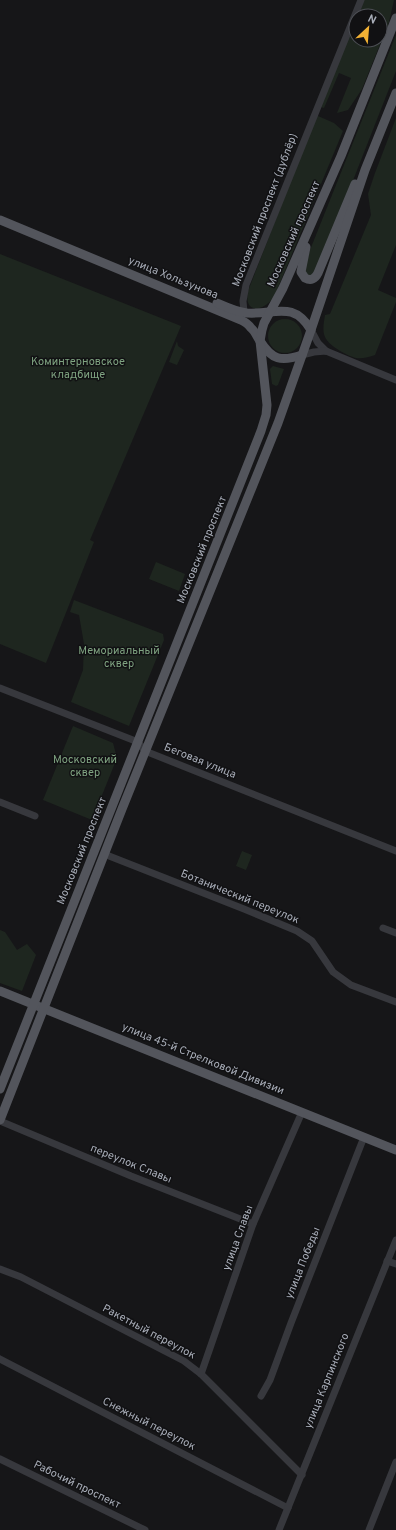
<svg xmlns="http://www.w3.org/2000/svg" width="396" height="1530" font-family="Overpass,sans-serif">
  <style>
    .green { fill: #1e261f }
    .lines { fill: none; stroke-linecap: round; stroke-linejoin: round }
    .minor { stroke: #37383d; stroke-width: 7 }
    .major { stroke: #53555c; stroke-width: 9 }
    .labels { text-anchor: middle; dominant-baseline: central; stroke-width: 3; stroke-linejoin: round; paint-order: stroke }
    .street-label { font-size: 11px; fill: #a8adb8; stroke: #111113 }
    .park-label { font-size: 11px; fill: #7fa381; stroke: #111113 }
  </style>
  <rect width="100%" height="100%" fill="#161618"/>
  <g class="green">
    <path d="M363,0H394L389,22L362,89L348,110L337,113L351,78L339,73L324,108L321,107L356,18V40H380V16H357Z"/>
    <path d="M396,35V71L317,272L309,278L304,271L310,250Z"/>
    <path d="M316,116H318L334,123L343,131L275,295C266,311 243,316 248,291Z"/>
    <path d="M396,118V245L378,290L396,298V302L375,355C369,357 362,359 356,358C347,356 328,345 325,337C322,330 324,322 325,315L330,314L371,215L368,194L375,173Z"/>
    <path d="M0,254L181,326L90,540L94,542L46,663L0,644Z"/>
    <circle cx="285" cy="336" r="17"/>
    <path d="M177,341L178,346L184,350L177,365L169,362Z"/>
    <path d="M273,366L284,369L278,385L276,386L272,384L270,369Z"/>
    <path d="M156,562L185,574L179,591L149,579Z"/>
    <path d="M74,600L163,634L164,640L129,726L71,702L83,670L84,644L79,615L70,612Z"/>
    <path d="M73,726L113,743L117,758L92,820L43,800Z"/>
    <path d="M242,851L252,855L246,870L236,866Z"/>
    <path d="M0,930L5,932L17,950L27,944L36,955L22,991L0,983Z"/>
  </g>
  <g class="lines">
    <g class="minor">
      <path d="M244,312L243,301L246,285L361,0"/>
      <path d="M311,330L318,343L326,351"/>
      <path d="M302,355L314,352L326,351L396,380"/>
      <path d="M0,688L138,742L145,751L396,851"/>
      <path d="M0,802L35,816"/>
      <path d="M104,854L244,909L297,931L312,941L333,972L351,985L396,1002"/>
      <path d="M383,928L396,933"/>
      <path d="M0,1121L131,1176L253,1224"/>
      <path d="M387,1261L396,1264"/>
      <path d="M0,1269L21,1277L184,1361L201,1374L302,1475"/>
      <path d="M0,1359L288,1508"/>
      <path d="M201,1374L253,1224L302,1112"/>
      <path d="M261,1396L270,1380L291,1323L364,1137"/>
      <path d="M0,1459L145,1530"/>
      <path d="M279,1530L396,1240"/>
      <path d="M369,1530L396,1462"/>
    </g>
    <g class="major">
      <path d="M0,220L241,320C245,322 249,325 251,328C255,331 257,337 260,341C272,360 281,362 302,355"/>
      <path d="M306,247L301,272L305,278C311,281 315,279 318,273L355,184"/>
      <path d="M217,303C226,307 237,312 247,313C275,315 293,300 311,330"/>
      <path d="M0,991L396,1150"/>
      <path d="M0,1089L261,431L266,415L267,405L260,341L262,330L264,323L283,288L341,156L396,18"/>
      <path d="M0,1120L122,809L278,423L311,330L365,170L396,93"/>
    </g>
  </g>
  <g class="labels">
    <g class="street-label">
      <text transform="translate(265 210) rotate(-69)">Московский проспект (дублёр)</text>
      <text transform="translate(294 234) rotate(-66)">Московский проспект</text>
      <text transform="translate(173 278) rotate(22)">улица Хользунова</text>
      <text transform="translate(202 550) rotate(-68)">Московский проспект</text>
      <text transform="translate(200 761) rotate(22)">Беговая улица</text>
      <text transform="translate(82 851) rotate(-68)">Московский проспект</text>
      <text transform="translate(240 897) rotate(22)">Ботанический переулок</text>
      <text transform="translate(203 1059) rotate(22)">улица 45-й Стрелковой Дивизии</text>
      <text transform="translate(131 1164) rotate(22)">переулок Славы</text>
      <text transform="translate(238 1238) rotate(-70)">улица Славы</text>
      <text transform="translate(303 1263) rotate(-68)">улица Победы</text>
      <text transform="translate(149 1332) rotate(28)">Ракетный переулок</text>
      <text transform="translate(327 1381) rotate(-68)">улица Карпинского</text>
      <text transform="translate(149 1424) rotate(27)">Снежный переулок</text>
      <text transform="translate(77 1485) rotate(26)">Рабочий проспект</text>
    </g>
    <g class="park-label">
      <text x="78" y="362">Коминтерновское<tspan x="78" dy="13">кладбище</tspan></text>
      <text x="119" y="651">Мемориальный<tspan x="119" dy="13">сквер</tspan></text>
      <text x="85" y="760">Московский<tspan x="85" dy="13">сквер</tspan></text>
    </g>
  </g>
  <g transform="translate(368 28) rotate(26)"><circle r="19" fill="#111113" stroke="#4d4f55"/>
  <path d="M0-3L7 15L0 10L-7 15Z" fill="#f2b134"/>
  <text y="-6" font-size="11" font-weight="bold" text-anchor="middle" fill="#a8adb8">N</text>
  </g>
</svg>
